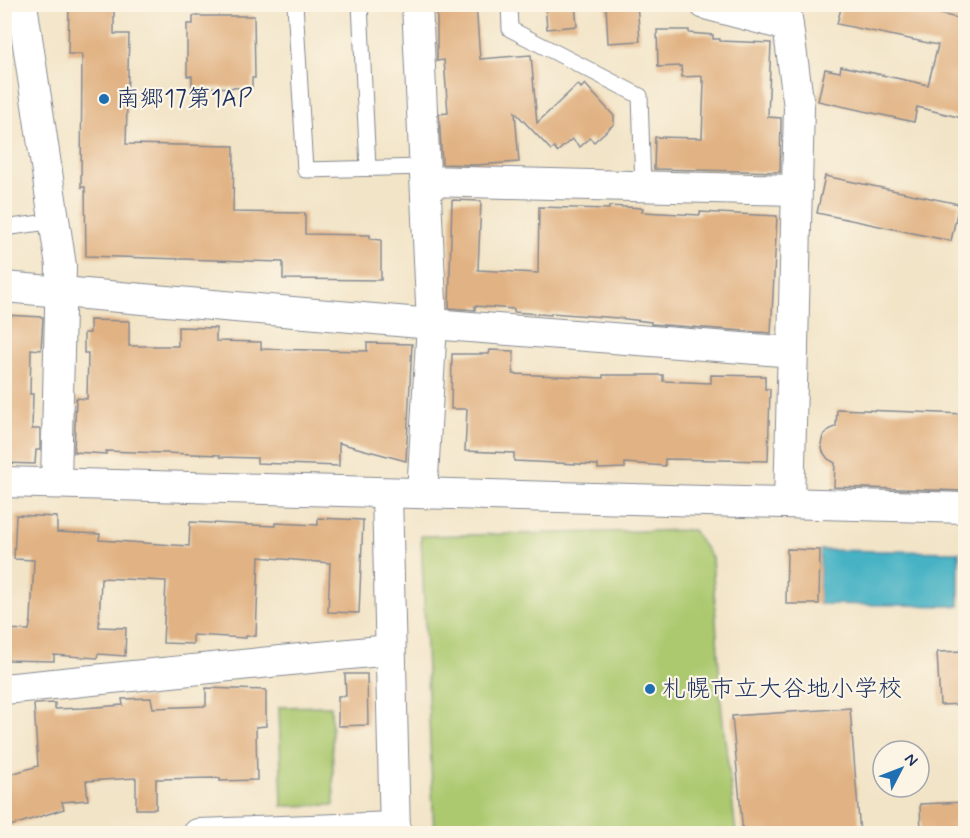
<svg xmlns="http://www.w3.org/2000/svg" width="970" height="838" font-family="Mynerve,'Klee One',sans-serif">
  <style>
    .green { fill: #acc970; stroke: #647c67; stroke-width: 1.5 }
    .water { fill: #46b2c4; stroke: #307091; stroke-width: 1.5 }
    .building { fill: #e1b283 }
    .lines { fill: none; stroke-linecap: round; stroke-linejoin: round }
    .lane-casing { stroke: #868a92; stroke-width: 17 }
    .street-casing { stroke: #868a92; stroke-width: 32 }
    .lane { stroke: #fff; stroke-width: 15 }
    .street { stroke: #fff; stroke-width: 30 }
    .poi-dot { fill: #1f6fb2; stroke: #fcf5e5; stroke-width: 2 }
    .labels { text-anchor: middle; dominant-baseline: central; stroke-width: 4.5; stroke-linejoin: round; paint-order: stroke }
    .poi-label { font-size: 24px; fill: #1b2f5e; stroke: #fcf5e5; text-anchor: start }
  </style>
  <rect width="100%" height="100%" fill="#fcf5e5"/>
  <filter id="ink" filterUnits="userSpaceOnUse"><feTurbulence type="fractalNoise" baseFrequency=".0167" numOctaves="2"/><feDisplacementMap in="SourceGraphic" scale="12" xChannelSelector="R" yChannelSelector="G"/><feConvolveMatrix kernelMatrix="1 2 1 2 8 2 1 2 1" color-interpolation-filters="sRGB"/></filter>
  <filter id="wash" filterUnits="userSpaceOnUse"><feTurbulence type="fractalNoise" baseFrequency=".008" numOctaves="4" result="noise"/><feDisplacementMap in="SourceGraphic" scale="24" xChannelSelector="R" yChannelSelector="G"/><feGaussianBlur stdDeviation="1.35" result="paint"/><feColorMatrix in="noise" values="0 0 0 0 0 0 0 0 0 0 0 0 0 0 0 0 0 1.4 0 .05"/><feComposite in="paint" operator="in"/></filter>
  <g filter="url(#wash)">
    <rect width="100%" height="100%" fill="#f2e4c7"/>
    <g class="green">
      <path d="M693,530L712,558L722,714L736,833H434L421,536Z"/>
      <path d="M331,706L334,805L282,806L279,707Z"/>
    </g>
    <path class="water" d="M820,550L959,552V606L819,604Z"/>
    <g id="blocks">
      <g class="building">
        <path d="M69,4H114V34H129L126,144L234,146L233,212L305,213V234L370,235V239L381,240V280L283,279V262L86,256L85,187H81L82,54H68Z"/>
        <path d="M437,4H476L480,59L531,55L537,123L578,84L581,88L585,84L614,116V124L594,142L590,138L580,147L572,139L557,152L554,148L551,150L515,112L519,162L475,165L442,164L439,114L448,113L444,60L437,61Z"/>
        <path d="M545,4H575L577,26L547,29Z"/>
        <path d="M637,4L640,41L608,43L606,6Z"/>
        <path d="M842,4H898L966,20V119L917,107L914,122L818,101L825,69L840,72L841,66L928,85L938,45L837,24Z"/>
        <path d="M193,16H254L255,78H252V88L192,87V76H187V24H193Z"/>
        <path d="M657,30H689V33L713,35V39H720V41L771,43L768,117L781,118L780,172L654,169L655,137L702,138L704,81L702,82V76L682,77L681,66L658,67Z"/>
        <path d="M825,176L959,204L951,241L817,213Z"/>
        <path d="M452,200L481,201L478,270L538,273L539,207L609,209V206L643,208L642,212L700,215V212L777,216L771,333L651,324V322L618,318L551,313V315L514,312V309L475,306V310L449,308Z"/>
        <path d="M4,315L43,317L41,350L31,349L30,394H33L32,429H40V450H36L35,464L4,463Z"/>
        <path d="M90,320L129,321V346H178V327L216,328V341L261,342V349L367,351V343L412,344L406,461L339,443V466L257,463V458L220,457V455L106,451V454L74,452L76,398L87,399L88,353H84V333H90Z"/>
        <path d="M490,350L514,351L513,374L603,378V375H663V381L711,383V375L765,376V389H770L768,461L665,459V466L625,463V468L598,469V465L514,461V453L465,451L467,409H451L452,354H489Z"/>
        <path d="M837,409L966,414V491L834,487L835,463L828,459L823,452L821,444L823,436L829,430L836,426Z"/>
        <path d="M16,515L57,517V532L100,534L99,540L189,546L190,522L275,526V523L318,525V518L363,520L359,613L328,612L330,563L259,557L256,636H246V638L193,635V644L163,643L166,581L101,578L99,627L126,628L125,656L98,654L97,658L54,655V661L4,660V629L29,630L31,620L34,560L14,559Z"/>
        <path d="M787,549L820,550L819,604H786Z"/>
        <path d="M966,651V704L940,705L937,652Z"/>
        <path d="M345,674H367L368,725L338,726V696H346Z"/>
        <path d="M206,688L266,690V726L256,727L257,780L220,781V778L156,779V809H136V778L86,781L88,800L62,802L64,809L4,828V776L38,766L34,704L55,703V709L83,708L123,705L122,699L151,698L153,708L206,706Z"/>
        <path d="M850,708L860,834H743L732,716Z"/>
        <path d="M966,802V834H921L920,804Z"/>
      </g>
    </g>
  </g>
  <g filter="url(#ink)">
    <use href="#blocks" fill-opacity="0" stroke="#868a92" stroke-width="1.5"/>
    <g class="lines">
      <defs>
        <g id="lane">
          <path d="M295,4L305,170L425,167"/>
          <path d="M360,4L368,168"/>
          <path d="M509,4L510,29L640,96L643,187"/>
          <path d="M4,228L55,221"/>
        </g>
        <g id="street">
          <path d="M22,4L61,266L56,483"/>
          <path d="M417,4L432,324L422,493"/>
          <path d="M705,4L788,26"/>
          <path d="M785,4L799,107L789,503"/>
          <path d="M426,181L796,190"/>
          <path d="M4,287L432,324L793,352"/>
          <path d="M4,482L966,508"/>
          <path d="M387,493L395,834"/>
          <path d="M4,689L389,650"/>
          <path d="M198,834L395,827"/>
        </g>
      </defs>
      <use href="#lane" class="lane-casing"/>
      <use href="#street" class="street-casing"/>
      <use href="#lane" class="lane"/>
      <use href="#street" class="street"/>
    </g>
  </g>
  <g class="poi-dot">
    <circle cx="104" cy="99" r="6"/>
    <circle cx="650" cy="689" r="6"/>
  </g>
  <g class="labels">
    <g class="poi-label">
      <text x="116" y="99">南郷17第1AP</text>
      <text x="662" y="689">札幌市立大谷地小学校</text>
    </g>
  </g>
  <rect width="970" height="838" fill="none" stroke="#fcf5e5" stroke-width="24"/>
  <g transform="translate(901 769) rotate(48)"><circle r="28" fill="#fcf5e5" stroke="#a2a6af" stroke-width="1.5"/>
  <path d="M0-4.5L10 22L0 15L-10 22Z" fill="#1f6fb2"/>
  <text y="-9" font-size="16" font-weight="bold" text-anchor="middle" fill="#1b2f5e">N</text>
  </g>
</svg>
